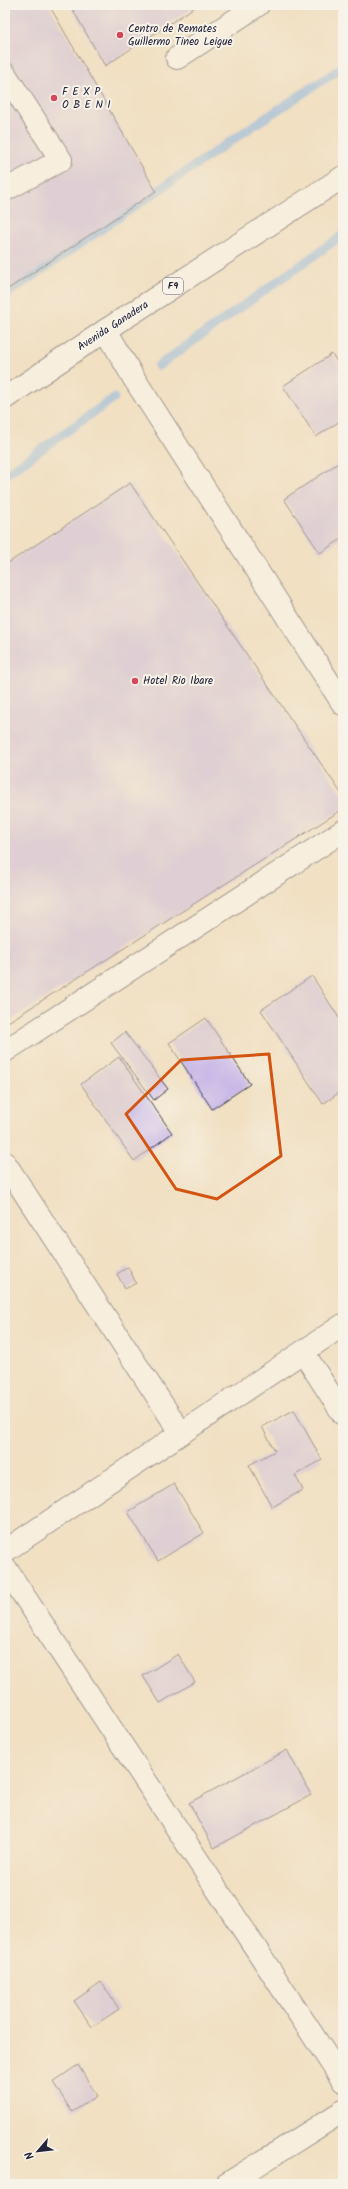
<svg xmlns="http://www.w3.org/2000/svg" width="348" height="2189" font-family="Kalam,sans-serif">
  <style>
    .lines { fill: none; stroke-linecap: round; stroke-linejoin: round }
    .stream { stroke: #79afe8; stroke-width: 9 }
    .building { fill: #c9b9e7 }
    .minor-casing { stroke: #413e4f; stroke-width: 24 }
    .tertiary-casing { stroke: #413e4f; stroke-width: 24 }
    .trunk-casing { stroke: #413e4f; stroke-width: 24 }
    .minor { stroke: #fff; stroke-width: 22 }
    .tertiary { stroke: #fff; stroke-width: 22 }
    .trunk { stroke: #fff; stroke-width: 22 }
    .marked { fill: none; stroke: #d45411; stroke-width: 3; stroke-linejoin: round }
    .poi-dot { fill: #d1495b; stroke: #f7f3e8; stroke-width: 1.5 }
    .labels { text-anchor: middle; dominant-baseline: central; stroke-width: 4; stroke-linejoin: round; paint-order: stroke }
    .shield { fill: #f7f3e8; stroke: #62616f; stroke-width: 1 }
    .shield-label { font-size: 10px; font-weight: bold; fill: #22223b }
    .poi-label { font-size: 11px; fill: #22223b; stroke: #f7f3e8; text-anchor: start }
    .street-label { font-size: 11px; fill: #22223b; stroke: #f7f3e8 }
  </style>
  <rect width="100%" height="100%" fill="#f7f3e8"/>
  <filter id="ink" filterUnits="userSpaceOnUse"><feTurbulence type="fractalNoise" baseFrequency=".025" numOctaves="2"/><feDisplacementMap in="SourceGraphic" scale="8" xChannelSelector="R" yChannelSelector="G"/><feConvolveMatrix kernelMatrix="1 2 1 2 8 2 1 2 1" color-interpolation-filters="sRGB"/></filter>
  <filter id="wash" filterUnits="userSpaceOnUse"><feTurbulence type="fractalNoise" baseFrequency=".012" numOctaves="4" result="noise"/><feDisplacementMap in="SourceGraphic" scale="16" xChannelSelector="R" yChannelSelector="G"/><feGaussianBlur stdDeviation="0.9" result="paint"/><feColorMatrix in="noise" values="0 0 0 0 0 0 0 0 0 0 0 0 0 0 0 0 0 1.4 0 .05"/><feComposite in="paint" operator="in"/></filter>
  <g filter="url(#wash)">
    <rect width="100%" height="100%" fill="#f1e0c2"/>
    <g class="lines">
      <g class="stream">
        <path d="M5,295L250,128L343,67"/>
        <path d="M158,366L343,235"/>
        <path d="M5,475L114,398"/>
      </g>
    </g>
    <g id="blocks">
      <g class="building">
        <path d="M5,5H49L156,191L5,291Z"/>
        <path d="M70,5H198L105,66Z"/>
        <path d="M332,354L343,371V419L316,437L283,386Z"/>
        <path d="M343,460V538L320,553L284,499Z"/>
        <path d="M130,483L343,796V809L5,1024V565Z"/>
        <path d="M312,976L343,1024V1090L323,1104L261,1010Z"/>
        <path d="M206,1018L250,1084L212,1109L169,1043Z"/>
        <path d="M125,1032L168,1089L154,1100L111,1043Z"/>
        <path d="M119,1057L172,1133L134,1161L81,1084Z"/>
        <path d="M128,1267L136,1283L125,1289L117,1274Z"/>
        <path d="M294,1410L322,1460L295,1475L303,1490L272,1507L249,1465L275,1451L262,1427Z"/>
        <path d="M174,1484L204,1533L158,1561L128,1512Z"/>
        <path d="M178,1654L195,1682L160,1703L143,1676Z"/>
        <path d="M287,1750L311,1795L214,1848L189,1803Z"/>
        <path d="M101,1982L119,2009L92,2027L74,2001Z"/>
        <path d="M78,2065L97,2096L72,2112L53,2082Z"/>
      </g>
    </g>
  </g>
  <g filter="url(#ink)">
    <use href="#blocks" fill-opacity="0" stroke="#413e4f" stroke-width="1"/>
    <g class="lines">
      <defs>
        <g id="minor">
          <path d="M177,58L258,5"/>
          <path d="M5,74L61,160L5,190"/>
          <path d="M5,1051L343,831"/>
          <path d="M5,1163L181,1433"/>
          <path d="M303,1352L343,1414"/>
          <path d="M5,1551L343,1325"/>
          <path d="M5,1567L343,2081"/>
          <path d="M227,2184L343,2111"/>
        </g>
        <path id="tertiary" d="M106,330L133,377L343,704"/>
        <path id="trunk" d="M5,398L106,330L343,177"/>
      </defs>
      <use href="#minor" class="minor-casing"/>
      <use href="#tertiary" class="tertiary-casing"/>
      <use href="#trunk" class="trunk-casing"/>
      <use href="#minor" class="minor"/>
      <use href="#tertiary" class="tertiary"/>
      <use href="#trunk" class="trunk"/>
    </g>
  </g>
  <path d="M0 0H348V2189H0ZM269,1054L281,1156L217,1199L176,1189L126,1114L181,1060Z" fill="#f1e0c2" fill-opacity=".55" fill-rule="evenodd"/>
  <path class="marked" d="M269,1054L281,1156L217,1199L176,1189L126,1114L181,1060Z"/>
  <g class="poi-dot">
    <circle cx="120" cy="35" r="4"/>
    <circle cx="54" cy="98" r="4"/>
    <circle cx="135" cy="681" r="4"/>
  </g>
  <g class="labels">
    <rect class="shield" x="163" y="278" width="20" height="16" rx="3"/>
    <g class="shield-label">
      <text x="173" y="286">F9</text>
    </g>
    <g class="poi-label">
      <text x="128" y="29">Centro de Remates<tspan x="128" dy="13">Guillermo Tineo Leigue</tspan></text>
      <text x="62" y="92">F E X P<tspan x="62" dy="13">O B E N I</tspan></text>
      <text x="143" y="681">Hotel Rio Ibare</text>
    </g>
    <g class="street-label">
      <text transform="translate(113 326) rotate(-33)">Avenida Ganadera</text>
    </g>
  </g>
  <rect width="348" height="2189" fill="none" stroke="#f7f3e8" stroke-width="20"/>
  <g transform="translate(38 2151) rotate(242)" stroke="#f7f3e8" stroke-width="3" paint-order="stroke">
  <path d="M0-3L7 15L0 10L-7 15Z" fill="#22223b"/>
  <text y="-6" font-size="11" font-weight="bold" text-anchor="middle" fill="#22223b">N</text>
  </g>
</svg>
